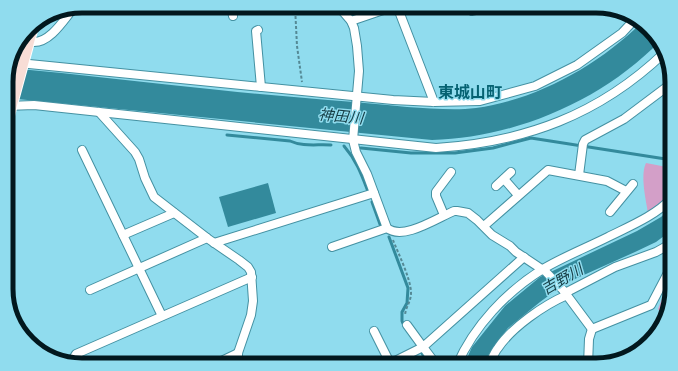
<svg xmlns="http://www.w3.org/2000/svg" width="678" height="371" font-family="Helvetica,'Noto Sans JP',sans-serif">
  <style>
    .green { fill: #d39fc8 }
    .water { fill: #338a9c }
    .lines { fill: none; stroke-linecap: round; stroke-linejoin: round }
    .stream { stroke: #338a9c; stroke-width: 3 }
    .minor-casing { stroke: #4491a2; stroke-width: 10 }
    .primary-casing { stroke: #fff; stroke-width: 15 }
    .path { stroke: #548995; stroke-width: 2; stroke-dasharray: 3 2; stroke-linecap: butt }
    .minor { stroke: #fff; stroke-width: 8 }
    .primary { stroke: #f8ddd6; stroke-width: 13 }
    .labels { text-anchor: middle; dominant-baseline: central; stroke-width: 3; stroke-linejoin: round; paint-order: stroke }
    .water-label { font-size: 15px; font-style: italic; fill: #163e46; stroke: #90dcee }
    .quarter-label { font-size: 16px; font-weight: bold; fill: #056272; stroke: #90dcee }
    .rim { fill: none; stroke: #02181e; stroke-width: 5 }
  </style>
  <rect width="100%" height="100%" fill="#90dcee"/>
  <g class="green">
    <path d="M646,163L672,168V193L648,213C646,200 640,175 646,163Z"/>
    <path d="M672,273V294L664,319L658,309Z"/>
  </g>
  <g class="water">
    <path d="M641,23L660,41C602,101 514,138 432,140L7,98V72L9,68C79,74 149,83 219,90C255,94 292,97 328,100C354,102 381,104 407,107C430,108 453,111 476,108C536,100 599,65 641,23Z"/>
    <path d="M268,183L276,213L228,227L219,197Z"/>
    <path d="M672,207V230L656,242L635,252L566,283L540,302L508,328L492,349L483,365H464L472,347L505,306L540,277L637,231L661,217Z"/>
  </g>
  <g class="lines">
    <g class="stream">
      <path d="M227,135L290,141C303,147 317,144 331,145"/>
      <path d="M344,146C357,161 362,176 369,194"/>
      <path d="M361,148L411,153H455L493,148L531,138L672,160"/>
      <path d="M372,202L381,227"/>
      <path d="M389,237L408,288L407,303L402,312V321L404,326"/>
      <path d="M421,351L423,355"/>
    </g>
    <defs>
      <g id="minor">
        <path d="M231,6L233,16"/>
        <path d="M338,6L351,21L354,28L357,46L359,71L353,140L356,152L367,174L387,228C403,241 437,218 454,211H457L468,213L477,220L492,235L510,246L516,252L546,272L563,290L592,329"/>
        <path d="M397,6L434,102"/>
        <path d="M471,6L472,11L493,6"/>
        <path d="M351,21L395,6"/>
        <path d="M258,30L256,31L261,87"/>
        <path d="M25,41C28,41 31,42 34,42C50,42 63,21 72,10"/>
        <path d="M11,64H29L393,100L434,102L480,101L535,86L577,65L622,33L636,18"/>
        <path d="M7,106L34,105L436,148C525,142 599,115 664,53"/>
        <path d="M99,112L135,152L139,159L145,178L154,197L207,238L239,260L248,267L251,272L253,301L251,315L238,353V365"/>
        <path d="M82,150L162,316"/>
        <path d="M579,175L583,144L585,140L624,119L672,83"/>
        <path d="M504,179L518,195"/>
        <path d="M496,186L511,172"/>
        <path d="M610,212L633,184"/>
        <path d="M444,215L436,196V192L451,172"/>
        <path d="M484,226L548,170L607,181L626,191"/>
        <path d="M123,235L174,213"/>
        <path d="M214,243L374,193"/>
        <path d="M332,247L387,228"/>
        <path d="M90,290L207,238"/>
        <path d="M565,293L615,267L656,252L672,243"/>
        <path d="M407,325L423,347L524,257"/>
        <path d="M592,329L651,305L672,265"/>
        <path d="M374,331L390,363"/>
        <path d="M71,362L76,354L252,277"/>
        <path d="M213,365L238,353"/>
        <path d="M387,365L423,347L435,363"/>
        <path d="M457,365C474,326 506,292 543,269C563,257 586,248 608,237C630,226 655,216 672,198"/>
        <path d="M489,365C492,359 494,353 498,348C512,327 544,305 567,295"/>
        <path d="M588,365L589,339L592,329"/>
      </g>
      <path id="primary" d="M7,117L32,25"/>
    </defs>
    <use href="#minor" class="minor-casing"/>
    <use href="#primary" class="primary-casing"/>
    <g class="path">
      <path d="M295,6L297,46L302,82"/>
      <path d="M393,240C398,253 411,279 411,293C411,302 405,308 405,316"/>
    </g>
    <use href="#minor" class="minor"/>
    <use href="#primary" class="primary"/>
  </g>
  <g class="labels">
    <g class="water-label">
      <text transform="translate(341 116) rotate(5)">神田川</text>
      <text transform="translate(562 279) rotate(-30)">吉野川</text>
    </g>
    <g class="quarter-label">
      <text x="470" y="92">東城山町</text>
    </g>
  </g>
  <path d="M0 0H678V371H0ZM82 13H596A69 69 0 0 1 665 82V289A69 69 0 0 1 596 358H82A69 69 0 0 1 13 289V82A69 69 0 0 1 82 13Z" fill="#90dcee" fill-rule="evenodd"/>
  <path class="rim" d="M82 13H596A69 69 0 0 1 665 82V289A69 69 0 0 1 596 358H82A69 69 0 0 1 13 289V82A69 69 0 0 1 82 13Z"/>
</svg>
